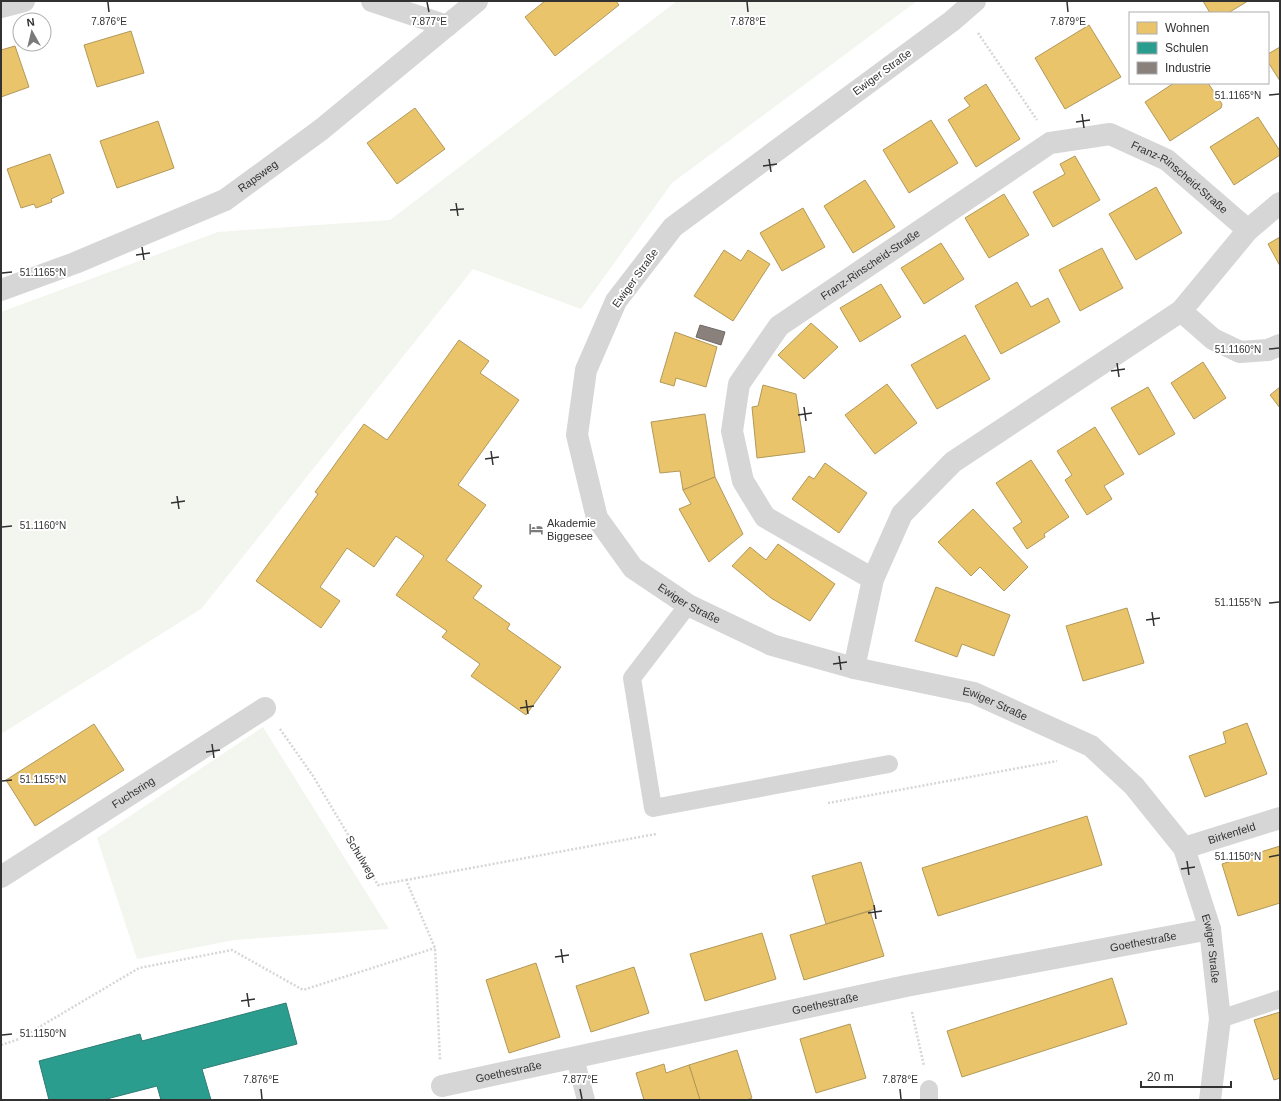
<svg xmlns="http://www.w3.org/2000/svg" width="1281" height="1101" font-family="Arial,sans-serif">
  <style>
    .green { fill: #f2f6ee }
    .homes { fill: #e9c46a; stroke: #b29859 }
    .schools { fill: #2a9d8f; stroke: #2c7d73 }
    .industry { fill: #8a817c; stroke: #706966 }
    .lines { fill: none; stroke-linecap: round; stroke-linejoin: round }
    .path { stroke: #d6d6d6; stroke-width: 2.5; stroke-dasharray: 2 2; stroke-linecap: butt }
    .lane { stroke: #d6d6d6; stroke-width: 18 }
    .street { stroke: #d6d6d6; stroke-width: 22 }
    .ticks { fill: none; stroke: #323232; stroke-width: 1.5 }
    .labels { text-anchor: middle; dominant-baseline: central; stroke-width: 4; stroke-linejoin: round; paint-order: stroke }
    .street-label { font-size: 11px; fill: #323232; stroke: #fff }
    .poi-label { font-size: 11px; fill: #323232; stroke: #fff; text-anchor: start }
    .ticks-label { font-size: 10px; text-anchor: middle; fill: #323232; stroke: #fff; stroke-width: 4; stroke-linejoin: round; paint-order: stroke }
  </style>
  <rect width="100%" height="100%" fill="#fff"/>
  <g class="green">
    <path d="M677,1H917L672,183L581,309L473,269L201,609L1,734V312L218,232L390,220Z"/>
    <path d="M263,727L389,929L234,940L137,959L97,838Z"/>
  </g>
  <g class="homes">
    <path d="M545,1H616L619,5L555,56L525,17Z"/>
    <path d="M1203,1H1248L1228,13H1210Z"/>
    <path d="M1089,25L1121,77L1065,109L1035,58Z"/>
    <path d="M131,31L144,73L97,87L84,45Z"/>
    <path d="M15,46L29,87L1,97V50Z"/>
    <path d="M1280,47V81L1268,62V54Z"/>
    <path d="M1174,83H1208L1222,104L1221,108L1170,141L1145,102Z"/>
    <path d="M986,84L1020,139L976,167L948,120L970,106L964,98Z"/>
    <path d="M415,108L445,149L397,184L367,143Z"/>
    <path d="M1258,117L1280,151V155L1234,185L1210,147Z"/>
    <path d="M931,120L958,163L909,193L883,150Z"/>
    <path d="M158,121L174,168L117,188L100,141Z"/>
    <path d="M50,154L64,193L51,199L52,202L36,208L34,204L21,208L7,169Z"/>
    <path d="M1075,156L1100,200L1053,227L1033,192L1065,174L1060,164Z"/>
    <path d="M865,180L895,227L853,253L824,206Z"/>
    <path d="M1156,187L1182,233L1136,260L1109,214Z"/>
    <path d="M1004,194L1029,235L989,258L965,218Z"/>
    <path d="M803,208L825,247L782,271L760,233Z"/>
    <path d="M1280,237V266L1268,244Z"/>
    <path d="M941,243L964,279L924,304L901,268Z"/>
    <path d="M1102,248L1123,288L1080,311L1059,270Z"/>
    <path d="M724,250L741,261L748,250L770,264L733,321L694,296Z"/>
    <path d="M1017,282L1031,307L1048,298L1060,322L1001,354L975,306Z"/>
    <path d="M881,284L901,317L860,342L840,308Z"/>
    <path d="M811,323L838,347L804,379L778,355Z"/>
    <path d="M675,332L717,347L706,387L676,378L674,386L660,382Z"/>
    <path d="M965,335L990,379L937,409L911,365Z"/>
    <path d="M459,340L489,361L480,373L519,400L458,485L486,505L446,560L482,586L473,598L510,624L507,629L561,667L526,715L471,676L480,664L442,637L447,631L396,595L424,556L396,536L374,567L347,548L320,587L340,601L321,628L256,581L318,494L315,492L364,424L387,440Z"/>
    <path d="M1203,362L1226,398L1194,419L1171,383Z"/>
    <path d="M887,384L917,423L875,454L845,415Z"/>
    <path d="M763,385L796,394L805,452L757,458L752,407L758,406Z"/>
    <path d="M1148,387L1175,434L1139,455L1111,408Z"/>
    <path d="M1280,387V408L1270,395Z"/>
    <path d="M705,414L715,477L683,490L680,471L660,473L651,422Z"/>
    <path d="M1095,427L1124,474L1104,486L1112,499L1087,515L1065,480L1072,475L1057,451Z"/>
    <path d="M1031,460L1069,517L1044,534L1045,537L1027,549L1013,528L1022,522L996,483Z"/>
    <path d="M825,463L867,493L839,533L792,499L809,476L814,479Z"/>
    <path d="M715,477L743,534L709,562L679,509L691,504L683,490Z"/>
    <path d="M973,509L1028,567L1004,591L980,567L971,576L938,542Z"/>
    <path d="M778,544L835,584L810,621L771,598L732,566L750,547L766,560Z"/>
    <path d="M936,587L1010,615L994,656L962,644L957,657L915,641Z"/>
    <path d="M1127,608L1144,663L1083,681L1066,626Z"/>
    <path d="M1247,723L1267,774L1205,797L1189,756L1226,743L1223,732Z"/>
    <path d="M94,724L124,770L35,826L6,780Z"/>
    <path d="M1087,816L1102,865L938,916L922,868Z"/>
    <path d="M1280,846V903L1238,916L1222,864Z"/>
    <path d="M861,862L875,909L826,924L812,876Z"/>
    <path d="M870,911L884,956L804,980L790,935Z"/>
    <path d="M762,933L776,979L705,1001L690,954Z"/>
    <path d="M536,963L560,1037L509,1053L486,980Z"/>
    <path d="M634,967L649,1013L591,1032L576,986Z"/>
    <path d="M1112,978L1127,1024L962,1077L947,1031Z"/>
    <path d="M1280,1012V1078L1274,1080L1254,1020Z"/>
    <path d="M850,1024L866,1078L816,1093L800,1039Z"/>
    <path d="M737,1050L752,1098L746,1100H700L689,1065Z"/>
    <path d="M664,1064L666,1073L689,1065L700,1100H644L636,1073Z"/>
  </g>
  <path class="schools" d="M286,1003L297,1044L202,1069L211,1100H161L157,1086L103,1100H49L39,1061L140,1034L142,1041Z"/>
  <path class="industry" d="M700,325L725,332L721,345L696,337Z"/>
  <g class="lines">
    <g class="path">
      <path d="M978,33L1037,120"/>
      <path d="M280,729L313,776L378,885L406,880L435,948L440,1060"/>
      <path d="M828,803L1057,761"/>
      <path d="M406,880L656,834"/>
      <path d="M912,1012L924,1066"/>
      <path d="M1,1045L19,1039L139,968L232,950L303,990L435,948"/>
    </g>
    <g class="lane">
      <path d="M688,605L632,678L653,808L889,764"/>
      <path d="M1220,1019L1280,999"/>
      <path d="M575,1058L586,1100"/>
      <path d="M929,1089V1100"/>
    </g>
    <g class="street">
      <path d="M372,1L447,26"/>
      <path id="s1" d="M975,1L952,21L673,227L616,301L586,370L577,435L597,518L633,568L688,605L772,645L854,668L974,693L1091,746L1134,786L1184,848L1210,929L1220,1019L1210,1100"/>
      <path d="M1,7L24,1"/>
      <path id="s2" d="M1,290L75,263L225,200L322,129L477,1"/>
      <path d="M1181,311L1213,339L1240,352L1268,350L1280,345"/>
      <path id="s3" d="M873,579L765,517L743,481L732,431L739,384L779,326L1050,143L1110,134L1167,160L1248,230"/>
      <path d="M854,668L873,579L902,514L953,462L1181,311L1248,230L1280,203"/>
      <path id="s4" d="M1184,848L1280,818"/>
      <path id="s5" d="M1,877L265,708"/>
      <path id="s6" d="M442,1086L906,986L1210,929"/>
    </g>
  </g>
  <path class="ticks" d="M108,2L109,12M427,2L429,12M747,2L748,12M1067,2L1068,12M1269,95L1279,94M1082,114L1084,128M1076,122L1090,120M769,159L771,172M763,166L777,164M456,203L458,216M450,210L464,209M142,247L144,260M136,255L150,253M2,273L12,272M1269,349L1279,348M1117,363L1119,377M1111,371L1125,369M804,407L806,421M798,415L812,413M491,451L493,465M485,459L499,457M177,496L179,509M171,503L185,501M2,527L12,526M1269,603L1279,602M1152,612L1154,626M1146,620L1160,618M839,656L841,670M833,664L847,662M526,700L528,714M520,708L534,706M212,744L214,758M206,752L220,750M2,781L12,780M1269,857L1279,855M1187,861L1189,875M1181,869L1195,867M874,905L876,919M868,913L882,911M561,949L563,963M555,957L569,955M247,993L249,1007M241,1001L255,999M2,1035L12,1034M261,1089L262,1099M580,1089L582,1099M900,1089L901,1099"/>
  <defs>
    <symbol id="hotel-bare" viewBox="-9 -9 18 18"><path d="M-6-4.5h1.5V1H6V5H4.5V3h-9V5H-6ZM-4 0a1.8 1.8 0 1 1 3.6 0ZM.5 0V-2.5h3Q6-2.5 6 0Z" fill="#7a7a7a" stroke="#fff" stroke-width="2.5" paint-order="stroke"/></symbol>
  </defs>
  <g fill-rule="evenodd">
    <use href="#hotel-bare" x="526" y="519" width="20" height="20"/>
  </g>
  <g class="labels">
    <g class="street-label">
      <text transform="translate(882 72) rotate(-36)">Ewiger Straße</text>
      <text stroke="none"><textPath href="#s2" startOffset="282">Rapsweg</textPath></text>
      <text stroke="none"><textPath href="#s3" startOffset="806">Franz-Rinscheid-Straße</textPath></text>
      <text stroke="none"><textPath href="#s3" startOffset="446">Franz-Rinscheid-Straße</textPath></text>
      <text transform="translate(635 278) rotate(-54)">Ewiger Straße</text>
      <text stroke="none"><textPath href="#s1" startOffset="825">Ewiger Straße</textPath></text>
      <text stroke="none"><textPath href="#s1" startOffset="1149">Ewiger Straße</textPath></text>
      <text stroke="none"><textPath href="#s5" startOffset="157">Fuchsring</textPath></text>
      <text stroke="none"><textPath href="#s4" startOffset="50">Birkenfeld</textPath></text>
      <text transform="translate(361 857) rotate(59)">Schulweg</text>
      <text stroke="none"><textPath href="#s6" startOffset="716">Goethestraße</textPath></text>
      <text stroke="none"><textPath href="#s1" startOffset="1497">Ewiger Straße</textPath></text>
      <text stroke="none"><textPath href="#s6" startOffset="392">Goethestraße</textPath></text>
      <text stroke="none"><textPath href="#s6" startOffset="68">Goethestraße</textPath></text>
    </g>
    <g class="poi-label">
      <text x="547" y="523">Akademie<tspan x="547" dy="13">Biggesee</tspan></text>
    </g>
  </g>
  <g class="ticks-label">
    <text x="109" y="25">7.876°E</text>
    <text x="429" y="25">7.877°E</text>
    <text x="748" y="25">7.878°E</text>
    <text x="1068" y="25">7.879°E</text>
    <text x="1238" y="99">51.1165°N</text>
    <text x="43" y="276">51.1165°N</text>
    <text x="1238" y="353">51.1160°N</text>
    <text x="43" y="529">51.1160°N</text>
    <text x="1238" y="606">51.1155°N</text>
    <text x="43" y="783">51.1155°N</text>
    <text x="1238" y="860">51.1150°N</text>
    <text x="43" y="1037">51.1150°N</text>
    <text x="261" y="1083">7.876°E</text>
    <text x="580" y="1083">7.877°E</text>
    <text x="900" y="1083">7.878°E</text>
  </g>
  <rect width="1281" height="1101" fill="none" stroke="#323232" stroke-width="4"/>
  <rect x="1129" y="12" width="140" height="72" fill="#ffffff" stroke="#adadad"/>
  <rect x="1137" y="22" width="20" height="12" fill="#e9c46a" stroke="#adadad"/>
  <text x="1165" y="32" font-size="12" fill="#323232">Wohnen</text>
  <rect x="1137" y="42" width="20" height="12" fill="#2a9d8f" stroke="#adadad"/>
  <text x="1165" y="52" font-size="12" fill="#323232">Schulen</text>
  <rect x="1137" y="62" width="20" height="12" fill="#8a817c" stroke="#adadad"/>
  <text x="1165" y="72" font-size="12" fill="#323232">Industrie</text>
  <g transform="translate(32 32) rotate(352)"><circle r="19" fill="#ffffff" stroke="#adadad"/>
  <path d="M0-3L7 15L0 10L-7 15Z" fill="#7a7a7a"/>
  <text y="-6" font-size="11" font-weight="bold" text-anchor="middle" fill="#323232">N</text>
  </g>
  <path d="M1141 1081v6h90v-6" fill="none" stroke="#323232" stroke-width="2"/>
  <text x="1147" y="1081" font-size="12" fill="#323232" stroke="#ffffff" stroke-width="3" paint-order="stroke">20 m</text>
</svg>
